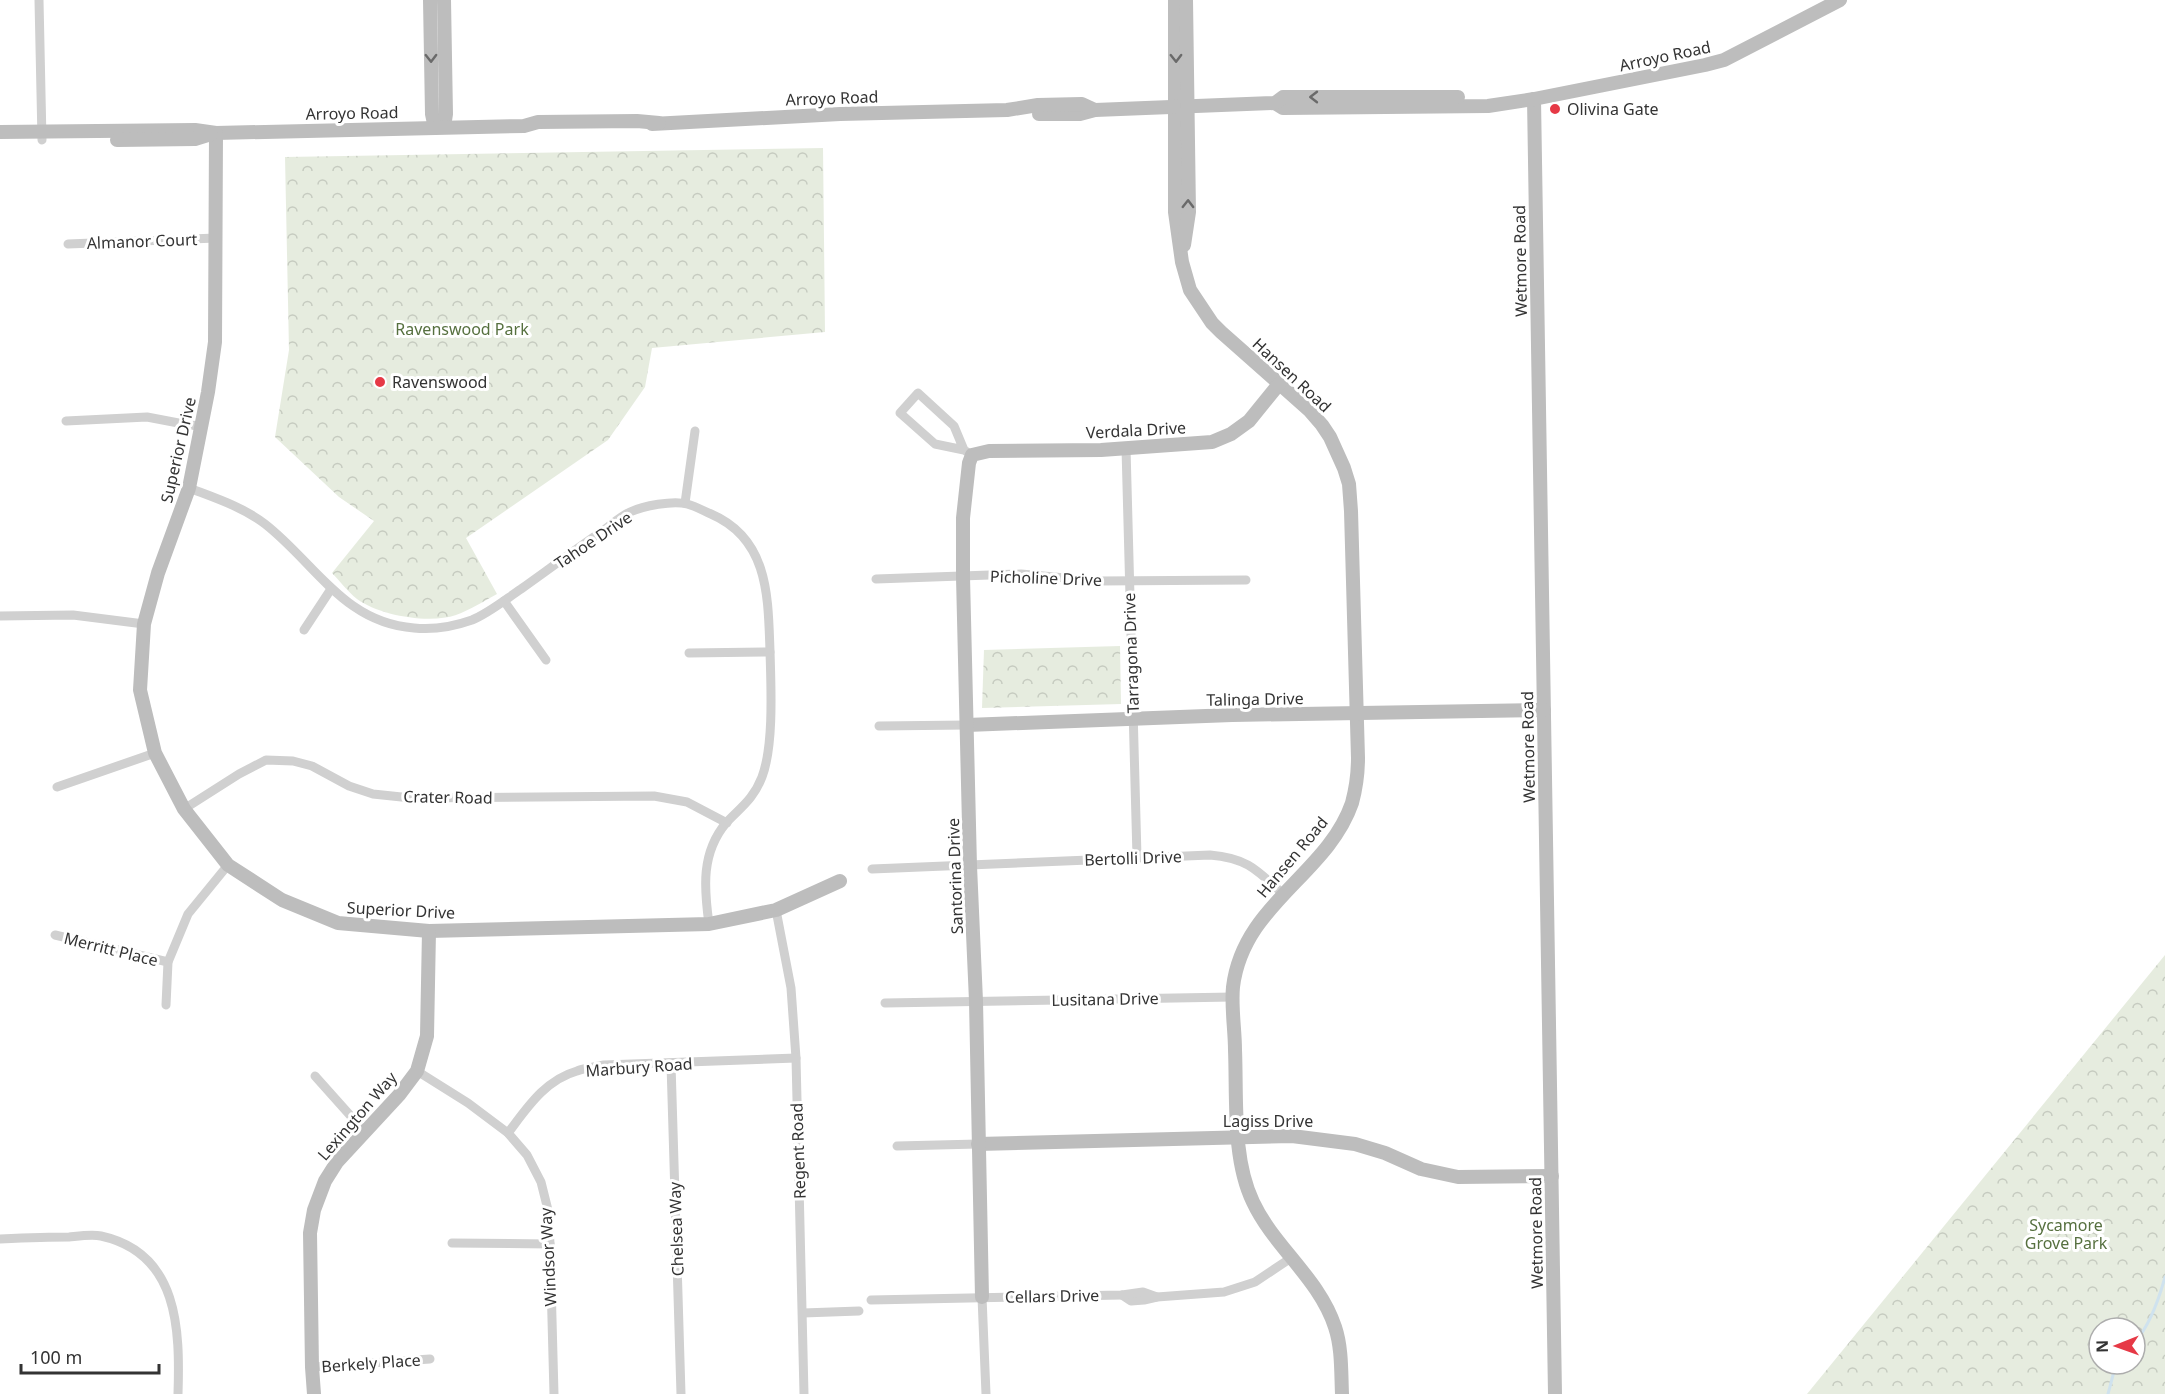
<svg xmlns="http://www.w3.org/2000/svg" width="2165" height="1394" font-family="'Noto Sans',sans-serif">
  <style>
    .park { fill: url(#park-crowns); fill-rule: evenodd }
    .lines { fill: none; stroke-linecap: round; stroke-linejoin: round }
    .stream { stroke: #cfe2ee; stroke-width: 3 }
    .street { stroke: #d0d0d0; stroke-width: 9 }
    .secondary { stroke: #bdbdbd; stroke-width: 14 }
    .oneway { stroke: #6a6a6a }
    .poi-dot { fill: #e63946; stroke: #fff; stroke-width: 2 }
    .labels { text-anchor: middle; dominant-baseline: central; stroke-width: 6; stroke-linejoin: round; paint-order: stroke }
    .street-label { font-size: 16px; fill: #333; stroke: #fff }
    .poi-label { font-size: 16px; fill: #333; stroke: #fff; text-anchor: start }
    .park-label { font-size: 16px; fill: #56703f; stroke: #fff }
  </style>
  <defs>
    <pattern id="park-crowns" width="20" height="18" patternUnits="userSpaceOnUse" patternTransform="scale(1.5)"><rect width="20" height="18" fill="#e6ecdf"/><path d="M2 6a3 3 0 1 1 6 0M12 15a3 3 0 1 1 6 0" fill="none" stroke="#c6cbc0"/></pattern>
  </defs>
  <rect width="100%" height="100%" fill="#fff"/>
  <g class="park">
    <path d="M823,148L825,332L652,348L645,387L608,440L466,538L497,594C484,601 470,610 456,615C430,624 380,616 357,599C348,592 340,581 332,573L374,521L339,497L275,437L289,350L285,157Z"/>
    <path d="M1120,646L1121,704L982,708L984,650Z"/>
    <path d="M2165,955V1394H1807ZM2099,1328H2135V1364H2099Z"/>
  </g>
  <g class="lines">
    <g class="stream">
      <path d="M2135,1342C2150,1325 2159,1299 2165,1277"/>
      <path d="M2108,1394L2116,1364"/>
    </g>
    <g class="street">
      <path d="M39,0L42,140"/>
      <path d="M68,244L216,238"/>
      <path d="M66,421L147,417L189,425L203,426"/>
      <path d="M1126,448L1137,857"/>
      <path d="M964,450L954,426L918,393L900,413L935,444L964,450L972,455"/>
      <path d="M189,488C215,498 243,507 265,524C315,563 344,623 414,628C433,630 455,626 472,620C489,613 506,599 521,589C549,569 576,549 604,530C612,524 621,516 630,512C643,506 673,500 687,504C695,506 704,511 711,514C769,539 768,597 770,651C771,687 774,745 762,777C753,800 741,807 726,823C701,853 704,888 709,924"/>
      <path d="M685,503L695,431"/>
      <path d="M876,579L1021,574L1099,581L1246,580"/>
      <path d="M504,601L546,660"/>
      <path d="M0,616L73,615L144,624"/>
      <path d="M304,630L331,589"/>
      <path d="M689,653L770,652"/>
      <path d="M879,726L967,725"/>
      <path d="M57,787L155,753"/>
      <path d="M184,809L239,774L266,760L293,761L312,766L349,786L373,794L411,798L654,796L687,802L727,823"/>
      <path d="M872,869L1210,855C1247,858 1257,870 1283,894"/>
      <path d="M776,910L791,988L796,1058L804,1394"/>
      <path d="M55,935L168,962"/>
      <path d="M885,1003L1233,997"/>
      <path d="M166,1005L168,962L188,914L228,865"/>
      <path d="M671,1064L681,1394"/>
      <path d="M417,1071L468,1103L508,1133L527,1155L541,1182L548,1210L550,1244L554,1394"/>
      <path d="M315,1076L365,1132"/>
      <path d="M508,1133C527,1108 545,1080 577,1071C585,1068 595,1067 604,1065L796,1058"/>
      <path d="M897,1146L978,1144"/>
      <path d="M0,1239C23,1238 46,1237 69,1237C79,1236 92,1234 101,1236C179,1253 180,1330 178,1394"/>
      <path d="M452,1243L550,1244"/>
      <path d="M1122,1295L1131,1301L1144,1300L1157,1297L1224,1292L1255,1282L1291,1258"/>
      <path d="M982,1297L986,1394"/>
      <path d="M871,1300L1122,1295L1143,1292L1157,1297"/>
      <path d="M803,1313L859,1311"/>
      <path d="M312,1367L430,1359"/>
    </g>
    <g class="secondary">
      <path d="M430,0L432,114L435,128"/>
      <path d="M444,0L446,114L444,127"/>
      <path d="M1175,0V212L1182,262L1190,290L1212,323L1221,332L1309,410L1322,425L1330,437L1344,468L1349,484L1351,511L1358,758C1358,773 1356,788 1352,803C1327,875 1243,904 1233,987C1231,1007 1235,1030 1235,1050C1237,1098 1232,1159 1253,1202C1274,1247 1319,1278 1335,1327C1342,1348 1341,1371 1342,1394"/>
      <path d="M1534,99L1555,1394"/>
      <path d="M1275,103L1283,108L1488,106L1534,99L1705,65L1724,60L1840,0"/>
      <path d="M1039,114H1080L1095,110L1275,103L1283,97H1458"/>
      <path d="M652,124L840,114L1007,110L1038,105L1082,104L1095,110"/>
      <path d="M0,132L195,130L216,133L524,126L538,122L637,121L659,123"/>
      <path d="M216,133L215,342L208,392L189,488L158,573L144,624L140,690L155,753L184,809L228,865L282,900L338,923L429,931L709,924L776,910L840,881"/>
      <path d="M117,140L195,139L211,134"/>
      <path d="M1184,245L1189,212L1186,0"/>
      <path d="M967,725L1232,715L1544,710"/>
      <path d="M978,1144L1292,1136L1355,1144L1385,1153L1421,1169L1458,1177L1552,1176"/>
      <path d="M982,1297L976,1001L970,866L963,577V518L969,463L972,455L989,451L1101,450L1212,442L1231,434L1249,421L1279,384"/>
      <path d="M314,1394L312,1367L310,1233L314,1210L325,1181L337,1162L399,1095L417,1071L427,1036L429,931"/>
    </g>
  </g>
  <defs><path id="oneway-chevron" d="M-2-3.5L2.5 0L-2 3.5" fill="none" stroke-width="1.6" stroke-linecap="round" stroke-linejoin="round" transform="scale(1.5)"/></defs>
  <g class="oneway">
    <use href="#oneway-chevron" transform="translate(431 58) rotate(89)"/>
    <use href="#oneway-chevron" transform="translate(1176 58) rotate(89)"/>
    <use href="#oneway-chevron" transform="translate(1314 97) rotate(-180)"/>
    <use href="#oneway-chevron" transform="translate(1188 204) rotate(-89)"/>
  </g>
  <g class="poi-dot">
    <circle cx="1555" cy="109" r="6"/>
    <circle cx="380" cy="382" r="6"/>
  </g>
  <g class="labels">
    <g class="street-label">
      <text transform="translate(1665 56) rotate(-12)">Arroyo Road</text>
      <text transform="translate(832 98) rotate(-2)">Arroyo Road</text>
      <text transform="translate(352 113) rotate(-1)">Arroyo Road</text>
      <text transform="translate(142 241) rotate(-2)">Almanor Court</text>
      <text transform="translate(1520 261) rotate(-91)">Wetmore Road</text>
      <text transform="translate(1292 375) rotate(43)">Hansen Road</text>
      <text transform="translate(1136 430) rotate(-3)">Verdala Drive</text>
      <text transform="translate(178 450) rotate(-77)">Superior Drive</text>
      <text transform="translate(593 540) rotate(-34)">Tahoe Drive</text>
      <text transform="translate(1046 578) rotate(2)">Picholine Drive</text>
      <text transform="translate(1131 653) rotate(-92)">Tarragona Drive</text>
      <text transform="translate(1255 699) rotate(-1)">Talinga Drive</text>
      <text transform="translate(1528 747) rotate(-91)">Wetmore Road</text>
      <text transform="translate(448 797) rotate(1)">Crater Road</text>
      <text transform="translate(1292 857) rotate(-50)">Hansen Road</text>
      <text transform="translate(1133 858) rotate(-2)">Bertolli Drive</text>
      <text transform="translate(955 876) rotate(-92)">Santorina Drive</text>
      <text transform="translate(401 910) rotate(3)">Superior Drive</text>
      <text transform="translate(111 949) rotate(14)">Merritt Place</text>
      <text transform="translate(1105 999) rotate(-1)">Lusitana Drive</text>
      <text transform="translate(639 1067) rotate(-4)">Marbury Road</text>
      <text transform="translate(357 1116) rotate(-49)">Lexington Way</text>
      <text x="1268" y="1121">Lagiss Drive</text>
      <text transform="translate(798 1151) rotate(-92)">Regent Road</text>
      <text transform="translate(676 1229) rotate(-92)">Chelsea Way</text>
      <text transform="translate(1536 1233) rotate(-91)">Wetmore Road</text>
      <text transform="translate(548 1257) rotate(-93)">Windsor Way</text>
      <text transform="translate(1052 1296) rotate(-1)">Cellars Drive</text>
      <text transform="translate(371 1363) rotate(-4)">Berkely Place</text>
    </g>
    <g class="poi-label">
      <text x="1567" y="109">Olivina Gate</text>
      <text x="392" y="382">Ravenswood</text>
    </g>
    <g class="park-label">
      <text x="462" y="329">Ravenswood Park</text>
      <text x="2066" y="1225">Sycamore<tspan x="2066" dy="18">Grove Park</tspan></text>
    </g>
  </g>
  <g transform="translate(2117 1346) rotate(269)"><circle r="28" fill="#ffffff" stroke="#adadad" stroke-width="1.5"/>
  <path d="M0-4.5L10 22L0 15L-10 22Z" fill="#e63946"/>
  <text y="-9" font-size="16" font-weight="bold" text-anchor="middle" fill="#333333">N</text>
  </g>
  <path d="M21 1364v9h138v-9" fill="none" stroke="#333333" stroke-width="3"/>
  <text x="30" y="1364" font-size="18" fill="#333333" stroke="#ffffff" stroke-width="4.5" paint-order="stroke">100 m</text>
</svg>
